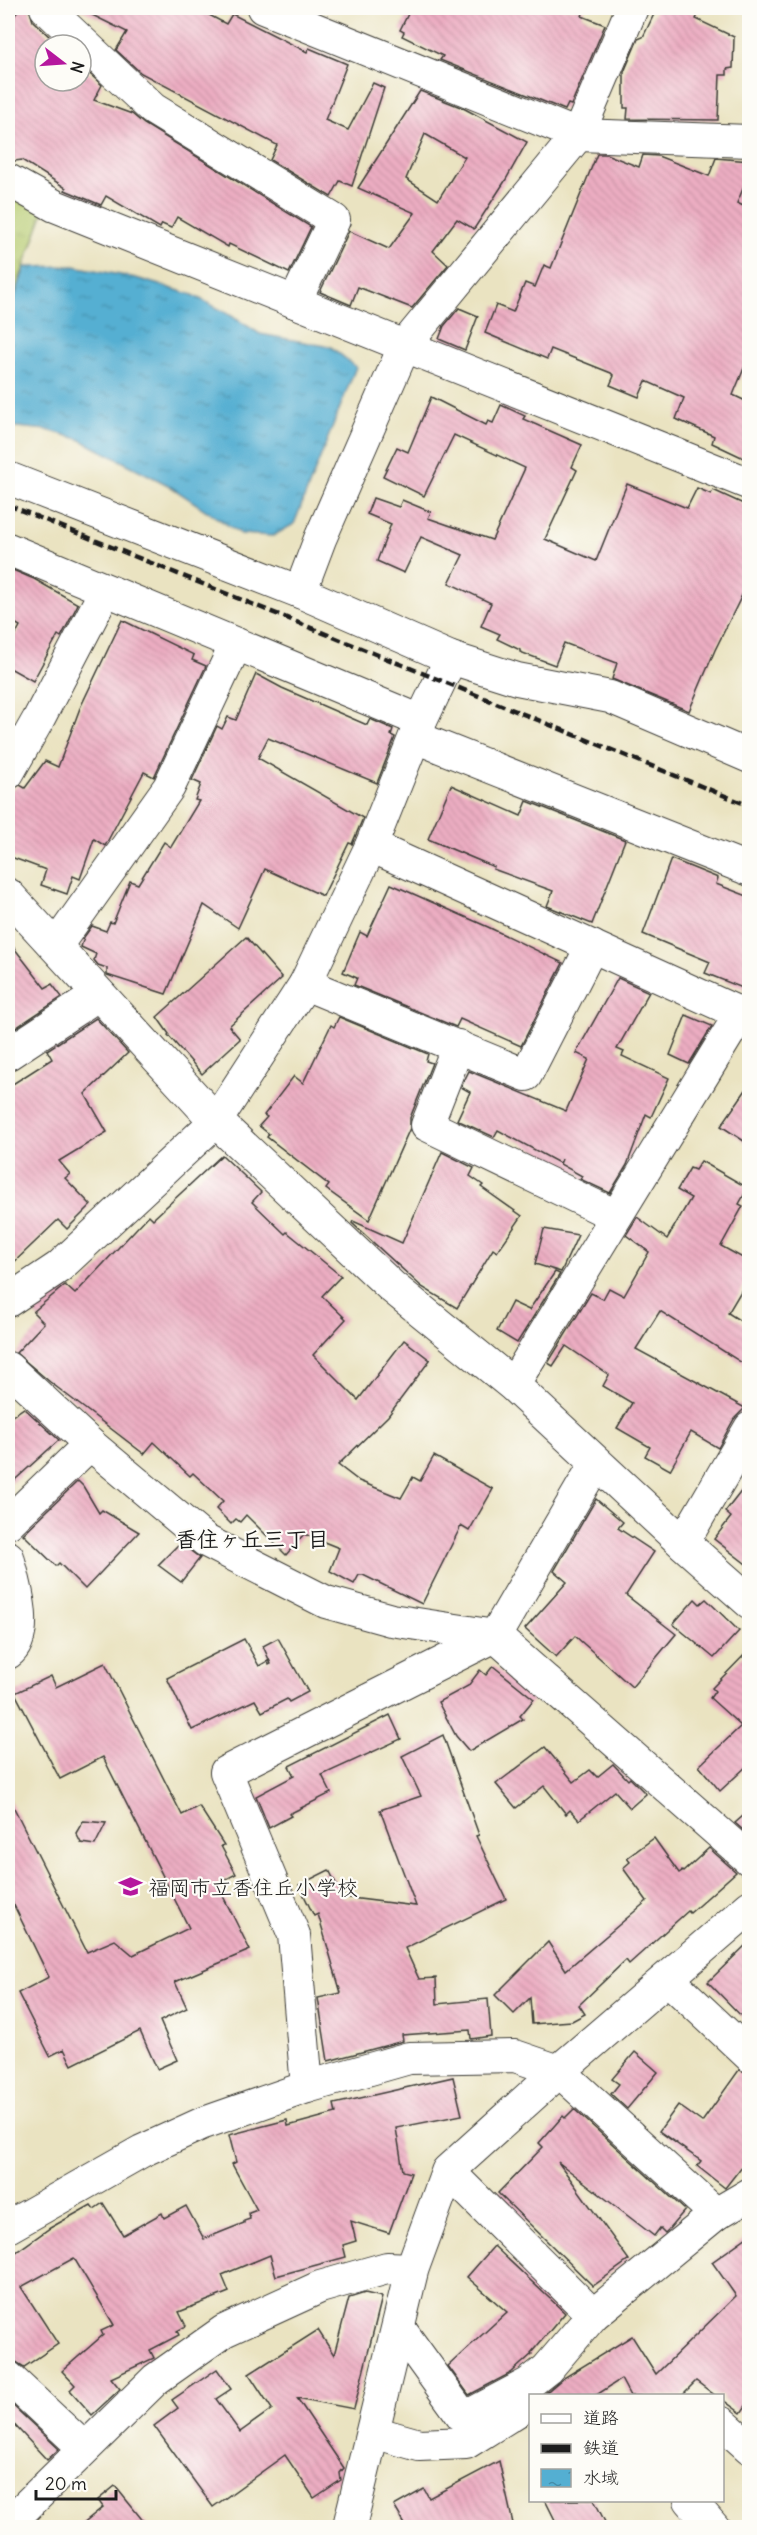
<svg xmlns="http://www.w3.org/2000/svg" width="757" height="2535" font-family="Delius,'Klee One',sans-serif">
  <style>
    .park { fill: url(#park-tufts); stroke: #697446; stroke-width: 1.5 }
    .water { fill: url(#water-ripples); stroke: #386677; stroke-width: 1.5 }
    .building { fill: url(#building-back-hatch); fill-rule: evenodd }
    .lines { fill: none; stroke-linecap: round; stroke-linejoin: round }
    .minor-casing { stroke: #3b3a35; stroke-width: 34 }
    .tertiary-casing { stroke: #3b3a35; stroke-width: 35 }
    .minor { stroke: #fff; stroke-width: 32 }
    .tertiary { stroke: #fff; stroke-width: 33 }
    .rail { stroke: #1c1c1c; stroke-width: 4.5; stroke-dasharray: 9 4.5; stroke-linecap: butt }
    .labels { text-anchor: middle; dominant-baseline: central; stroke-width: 4.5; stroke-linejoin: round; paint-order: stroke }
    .poi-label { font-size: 21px; fill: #1c1c1c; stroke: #fdfcf7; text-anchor: start }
    .neighbourhood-label { font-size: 22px; font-weight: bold; fill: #1c1c1c; stroke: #fdfcf7 }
  </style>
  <defs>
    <pattern id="park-tufts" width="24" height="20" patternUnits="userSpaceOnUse" patternTransform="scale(1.5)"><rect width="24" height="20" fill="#b6cb70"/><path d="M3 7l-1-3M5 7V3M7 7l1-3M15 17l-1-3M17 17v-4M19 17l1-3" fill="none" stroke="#9cae60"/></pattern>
    <pattern id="water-ripples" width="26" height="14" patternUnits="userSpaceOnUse" patternTransform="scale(1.5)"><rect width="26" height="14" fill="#54afd2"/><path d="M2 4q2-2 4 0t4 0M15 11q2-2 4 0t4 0" fill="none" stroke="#458eaa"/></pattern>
    <pattern id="building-back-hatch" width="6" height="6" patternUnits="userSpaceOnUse" patternTransform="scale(1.5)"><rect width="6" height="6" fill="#ecadc2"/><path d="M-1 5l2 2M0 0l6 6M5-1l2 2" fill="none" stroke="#ca94a6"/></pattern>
  </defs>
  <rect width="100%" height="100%" fill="#fdfcf7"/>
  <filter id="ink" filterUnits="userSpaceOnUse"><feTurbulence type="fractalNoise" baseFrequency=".0167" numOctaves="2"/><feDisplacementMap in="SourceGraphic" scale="12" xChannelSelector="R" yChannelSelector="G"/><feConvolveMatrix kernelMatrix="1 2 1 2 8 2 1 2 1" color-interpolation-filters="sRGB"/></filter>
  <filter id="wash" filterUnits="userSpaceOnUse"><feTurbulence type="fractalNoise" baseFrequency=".008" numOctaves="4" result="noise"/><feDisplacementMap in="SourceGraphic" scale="24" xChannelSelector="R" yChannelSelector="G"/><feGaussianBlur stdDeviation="1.35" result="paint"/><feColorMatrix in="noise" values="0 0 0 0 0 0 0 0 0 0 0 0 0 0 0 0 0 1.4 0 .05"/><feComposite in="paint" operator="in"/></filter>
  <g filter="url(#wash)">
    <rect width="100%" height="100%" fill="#eae3c1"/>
    <path class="park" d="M8,182L47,203L8,311Z"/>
    <path class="water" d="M74,266L136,278L193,295L230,315L260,334L331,347L356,367L294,524L273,536L241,534L168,485L79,439L47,430L8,426V317L25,267Z"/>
    <g id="blocks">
      <g class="building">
        <path d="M19,8H29L33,21L52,39L49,44L51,45H45V81H81V66L102,85L94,100L132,114L144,124L311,227L289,273L229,244L228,247L177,217L171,228L162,224L160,228L106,196L101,205L65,190L66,188L22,160L8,162V28Z"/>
        <path d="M78,8H196L226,24L232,14L307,52L309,48L347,64L325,120L348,130L373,83L384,88L352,186L340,181L331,197L270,160L277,145L141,73L116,50L127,32Z"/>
        <path d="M411,8H585L582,16L605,25L571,105L568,104L565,110L440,60L443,56L402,36L404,32L400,30Z"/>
        <path d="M657,8H683L698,15L696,19L734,37L733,68L727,69V75H720L718,120L627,119L628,108H624V72L638,39L643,37Z"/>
        <path d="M420,91L463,108L527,142L505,181L474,229L457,219L433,251L448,265L412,308L358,287L351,305L320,292L349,231L389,249L415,213L358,188ZM425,134L465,157L438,200L406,179Z"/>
        <path d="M597,154H606L639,167L643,155L658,156L709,176L716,158L750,161V172L737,203L750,209L749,356L733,395L750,403V461L712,443L714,436L676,419L684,398L646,381L639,397L610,385L614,376L611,373L551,349L547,359L485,333L496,305L513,312L525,283L535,287L544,265L551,268Z"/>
        <path d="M459,308L478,316L465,350L439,339L444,326Z"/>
        <path d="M431,397L486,425L488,421L493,423L501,405L525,416L523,419L582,445L572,467L577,470L545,539L596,561L627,484L687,508L697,488L711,494L713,490L750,507V579L715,650L689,711L612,679L617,663L564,643L555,665L520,652V650L497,639L500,634L481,626L491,603L449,583L463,555L421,537L404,573L377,561L391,524L367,514L373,498L399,507L402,500L431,512L428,518L492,540L525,468L454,435L424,496L383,476L397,447L408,452Z"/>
        <path d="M8,568L34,579L78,604L61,637L58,635L33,681L8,667V649L20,626L8,619Z"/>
        <path d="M122,620L194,655L192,660L206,666L154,777L144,772L105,846L94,839L80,879L73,876L67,894L41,885L46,870L8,856V791L20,785L25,788L45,761L58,767L80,708Z"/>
        <path d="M256,674L282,688L367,725L370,719L393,729L391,735L395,737L377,783L268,738L258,758L363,818L352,844L349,843L323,896L265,869L238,928L204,905L166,994L107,975V968L98,965L94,960L96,954L81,947L84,937L92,926L106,931L110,922L113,923L130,881L138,884L164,842L171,847L199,801L195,800L201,784L192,780L217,726L222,729L228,717L236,720Z"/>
        <path d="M451,785L521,816L527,801L625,840L592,924L547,906L553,891L493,869L494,867L428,839Z"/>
        <path d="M671,859L718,878L716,884L750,897V991L705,973L710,962L643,934Z"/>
        <path d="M391,884L488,927L563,963L521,1046L460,1019L456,1027L354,985L357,978L343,972L360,932L367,936Z"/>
        <path d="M246,937L282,978L229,1026L240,1039L202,1074L168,1035L169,1034L157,1017Z"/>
        <path d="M8,940L45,988L52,984L62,997L8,1033Z"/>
        <path d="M618,978L649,992L617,1049L624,1052L622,1056L669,1078L651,1117L646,1114L627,1165L610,1193L580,1179L582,1176L560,1164L562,1159L559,1163L498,1130L494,1137L457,1120L470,1092L461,1087L469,1071L566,1111L589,1059L576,1053Z"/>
        <path d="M686,1015L712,1026L689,1064L670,1055Z"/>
        <path d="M339,1017L428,1054L426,1061L432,1063L410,1118V1128L369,1220L326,1189L329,1185L267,1137L269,1134L259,1126L267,1117L264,1115L294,1076L303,1083L331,1025L334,1027Z"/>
        <path d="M96,1018L128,1053L85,1094L107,1132L59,1161L70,1174L65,1178L91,1205L67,1229L58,1220L8,1268V1087L52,1059L47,1050Z"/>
        <path d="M750,1084V1145L721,1126Z"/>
        <path d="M442,1152L474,1168L470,1176L483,1185L481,1187L522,1216L497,1252L493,1249L457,1308L422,1287L352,1223L353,1221L402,1243Z"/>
        <path d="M222,1155L261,1192L252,1202L285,1234L287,1232L341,1276L322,1296L346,1319L313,1355L358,1400L404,1340L430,1360L388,1416L338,1465L359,1481L401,1498L413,1477L420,1481L434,1456L493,1489L469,1531L461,1526L422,1604L363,1575H359L354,1584L330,1571L339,1548L304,1534L286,1555L246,1515L240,1522L236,1519L231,1524L216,1509L223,1501L193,1473L190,1476L154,1442L144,1454L50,1382L16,1353L44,1323L33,1312L65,1285L75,1294L149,1215L153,1219Z"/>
        <path d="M701,1161L748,1188L739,1204L743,1206L721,1246L750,1262V1276L728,1313L750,1327V1368L660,1311L636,1349L745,1408L734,1419L718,1448L691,1432L670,1470L645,1456L650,1447L617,1428L632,1403L603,1386L609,1375L566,1346L553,1366L548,1363L591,1293L603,1299L609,1288L624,1296L649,1252L626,1235L637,1217L667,1239L691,1198L677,1190L690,1168L695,1170Z"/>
        <path d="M544,1229L578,1235L561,1272L535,1264Z"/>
        <path d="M555,1272L560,1274L517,1343L497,1331L512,1302L529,1310Z"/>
        <path d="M24,1408L59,1440L8,1486V1419Z"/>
        <path d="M750,1480V1567L714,1539L731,1517L725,1512Z"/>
        <path d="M78,1481L83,1486L99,1513L102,1510L139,1532L85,1589L59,1563L56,1566L23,1534Z"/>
        <path d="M596,1499L623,1522L618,1528L654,1552L626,1595L676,1634L632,1687L575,1636L556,1657L525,1629L567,1582L554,1571Z"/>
        <path d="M177,1546L181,1548L184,1546L200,1558L181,1582L158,1565Z"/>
        <path d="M695,1599L700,1604L706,1599L739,1631L714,1658L673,1624Z"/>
        <path d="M278,1638L308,1692L289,1702L287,1699L262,1712L255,1700L192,1730L167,1678L244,1639L259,1666L268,1661L269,1665L271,1664L263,1646Z"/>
        <path d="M750,1649L749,1764L720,1791L699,1766L741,1726L710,1698L715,1691L712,1688Z"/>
        <path d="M105,1663L182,1815L199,1806L224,1845L221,1846L236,1874L217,1884L250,1950L175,1982L187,2008L160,2021L177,2060L157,2069L140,2031L72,2065L64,2049L50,2056L18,1993L49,1977L8,1893V1796L87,1952L115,1940L133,1955L189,1928L103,1757L60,1779L15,1693L51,1676L56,1687Z"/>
        <path d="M493,1666L534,1699L520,1716L523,1719L469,1751L456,1736L438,1702L468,1686L480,1670L486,1675Z"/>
        <path d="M390,1715L401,1739L322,1775L331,1793L289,1814L291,1816L269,1828L256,1796L294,1776L289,1766Z"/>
        <path d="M443,1735L479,1835L476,1836L506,1899L405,1948L419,1979L436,1978L437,2004L488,1999L491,2036L471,2039L470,2030L402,2035L403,2041L328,2061L318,1998L341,1993L318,1914L314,1916L299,1885L329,1870L343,1897L416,1906L380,1810L421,1796L402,1756Z"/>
        <path d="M545,1747L574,1782L590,1770L597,1777L613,1764L628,1780L630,1778L646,1794L630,1808L615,1791L579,1820L570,1810L566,1814L544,1786L516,1808L496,1784Z"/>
        <path d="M750,1810V1836L735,1823Z"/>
        <path d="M83,1821L106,1823L95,1845L81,1843L76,1833Z"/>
        <path d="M654,1838L679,1873L682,1871L683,1872L709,1848L736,1872L690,1913L688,1911L629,1964L626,1960L579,2005L585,2014L572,2021L532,2024L530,1998L514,2014L495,1995L548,1942L566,1970L647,1901L623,1868L630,1862L627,1858Z"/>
        <path d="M750,1941V2025L708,1982Z"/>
        <path d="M635,2052L658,2072L627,2109L611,2094L619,2084L612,2079Z"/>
        <path d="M739,2070L750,2073V2156L725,2188L697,2166L701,2161L659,2131L678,2105L702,2122Z"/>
        <path d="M453,2077L462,2115L396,2128L403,2171L411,2173L389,2233L351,2221L356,2241L343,2245L346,2257L276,2276L270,2255L222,2275L229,2292L179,2312L186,2326L177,2331L179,2335L150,2350L154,2358L111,2378L120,2389L92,2415L70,2390L75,2385L62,2371L103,2335L101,2331L114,2325L74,2258L21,2287L58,2344L24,2367L13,2360H8V2258L50,2228L91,2205L94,2209L103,2203L123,2235L162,2213L164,2218L186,2206L204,2239L244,2223V2221L250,2219L249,2213L257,2210L232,2164L236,2162L229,2135L287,2120L288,2126L336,2113L334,2104Z"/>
        <path d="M574,2109L685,2210L668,2230L665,2233L660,2228L654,2236L558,2162L629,2260L593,2286L498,2193L543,2147L539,2143L563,2116L565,2118Z"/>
        <path d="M750,2235V2400L741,2413L723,2400V2396H716L696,2381L681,2396H630L621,2379L595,2396H542L562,2379L632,2336L656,2374L736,2296L712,2262Z"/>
        <path d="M494,2246L565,2313L531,2353L532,2354L511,2373L469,2395L448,2366L507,2312L467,2277Z"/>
        <path d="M365,2293L382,2297L354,2409L297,2398L344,2468L340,2473L341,2480L314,2498L285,2455L213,2507L154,2426L178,2408L172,2400L217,2369L231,2389L216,2399L240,2432L272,2409L249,2374L318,2330L334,2355L349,2298Z"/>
        <path d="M8,2401L59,2449L47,2460L8,2418Z"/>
        <path d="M499,2461L514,2528H407L394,2506L424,2489L429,2498Z"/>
        <path d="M115,2486L149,2528H77L103,2507L98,2500Z"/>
        <path d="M545,2500H594L608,2528H559Z"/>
      </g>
    </g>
  </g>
  <g filter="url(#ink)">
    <use href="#blocks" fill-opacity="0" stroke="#3b3a35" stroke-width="1.5"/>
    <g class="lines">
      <defs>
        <g id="minor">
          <path d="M46,8L153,109L334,220L295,302"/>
          <path d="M263,8L578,135L750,141"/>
          <path d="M8,180L55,206L750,484"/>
          <path d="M8,478L300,592L451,658L517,679L610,697L750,757"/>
          <path d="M8,549L421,721"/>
          <path d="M300,592L320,539L405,345L578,135L632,8"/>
          <path d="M415,737L750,870"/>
          <path d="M8,773L38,720L105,591"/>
          <path d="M371,846L750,1018"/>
          <path d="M56,946L169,787L236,644"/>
          <path d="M305,984L526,1075L592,946"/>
          <path d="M458,1046L427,1125L616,1216"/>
          <path d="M8,1054L99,994"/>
          <path d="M8,1301L59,1267L216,1121L305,984L371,846L421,721L451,658"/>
          <path d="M8,1368L90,1444L206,1541L326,1602L391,1620L495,1636L750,1860"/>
          <path d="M513,1385L741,1013"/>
          <path d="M8,1523L90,1444"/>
          <path d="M683,1543L750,1428"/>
          <path d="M8,1557C14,1581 32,1635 8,1653"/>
          <path d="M668,1979L750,2056"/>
          <path d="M307,2087L294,1935L226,1772L495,1636L596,1463"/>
          <path d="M448,2171L593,2315"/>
          <path d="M8,2227L142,2151L201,2124L307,2087L409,2058L515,2056L559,2071L716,2214"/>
          <path d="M399,2328L464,2418L528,2384L547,2369L593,2315L716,2214L750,2194"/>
          <path d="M8,2377L84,2448"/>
          <path d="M722,2423L750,2448"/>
          <path d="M373,2432L419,2445L466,2443L517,2411"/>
          <path d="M690,2500L714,2528"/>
          <path d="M8,2524L156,2379L224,2331L320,2287L387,2268L412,2269"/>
        </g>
        <g id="tertiary">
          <path d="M8,895L216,1121L391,1286L513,1385L683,1543L750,1602"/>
          <path d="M349,2528L412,2269L448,2171L559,2071L750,1907"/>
        </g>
      </defs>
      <use href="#minor" class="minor-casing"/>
      <use href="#tertiary" class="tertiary-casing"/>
      <use href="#minor" class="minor"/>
      <use href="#tertiary" class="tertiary"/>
      <path class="rail" d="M8,505L750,806"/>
    </g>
  </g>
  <defs>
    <symbol id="school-bare" viewBox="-9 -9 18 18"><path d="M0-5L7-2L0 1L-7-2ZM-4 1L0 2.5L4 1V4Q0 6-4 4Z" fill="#b5179e" stroke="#fdfcf7" stroke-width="2.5" paint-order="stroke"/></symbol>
  </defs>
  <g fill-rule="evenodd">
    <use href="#school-bare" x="114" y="1870" width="33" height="33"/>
  </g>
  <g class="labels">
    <g class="poi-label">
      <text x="148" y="1887">福岡市立香住丘小学校</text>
    </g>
    <g class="neighbourhood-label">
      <text x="252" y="1539">香住ヶ丘三丁目</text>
    </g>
  </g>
  <rect width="757" height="2535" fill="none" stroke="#fdfcf7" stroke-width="30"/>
  <rect x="529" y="2394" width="195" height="108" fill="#fdfcf7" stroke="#a3a29f" stroke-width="1.5"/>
  <rect x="541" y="2414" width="30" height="9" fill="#ffffff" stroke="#a3a29f" stroke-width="1.5"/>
  <text x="583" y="2424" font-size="18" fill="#1c1c1c">道路</text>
  <rect x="541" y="2444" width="30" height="9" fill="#1c1c1c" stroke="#a3a29f" stroke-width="1.5"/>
  <text x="583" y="2454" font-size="18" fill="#1c1c1c">鉄道</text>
  <rect x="541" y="2469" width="30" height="18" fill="url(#water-ripples)" stroke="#a3a29f" stroke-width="1.5"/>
  <text x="583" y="2484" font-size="18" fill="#1c1c1c">水域</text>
  <g transform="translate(63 63) rotate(107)"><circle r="28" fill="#fdfcf7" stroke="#a3a29f" stroke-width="1.5"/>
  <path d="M0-4.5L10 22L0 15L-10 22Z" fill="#b5179e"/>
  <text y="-9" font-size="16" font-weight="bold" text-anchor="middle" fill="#1c1c1c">N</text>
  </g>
  <path d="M36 2490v9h80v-9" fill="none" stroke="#1c1c1c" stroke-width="3"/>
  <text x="45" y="2490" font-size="18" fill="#1c1c1c" stroke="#fdfcf7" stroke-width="4.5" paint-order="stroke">20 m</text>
</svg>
